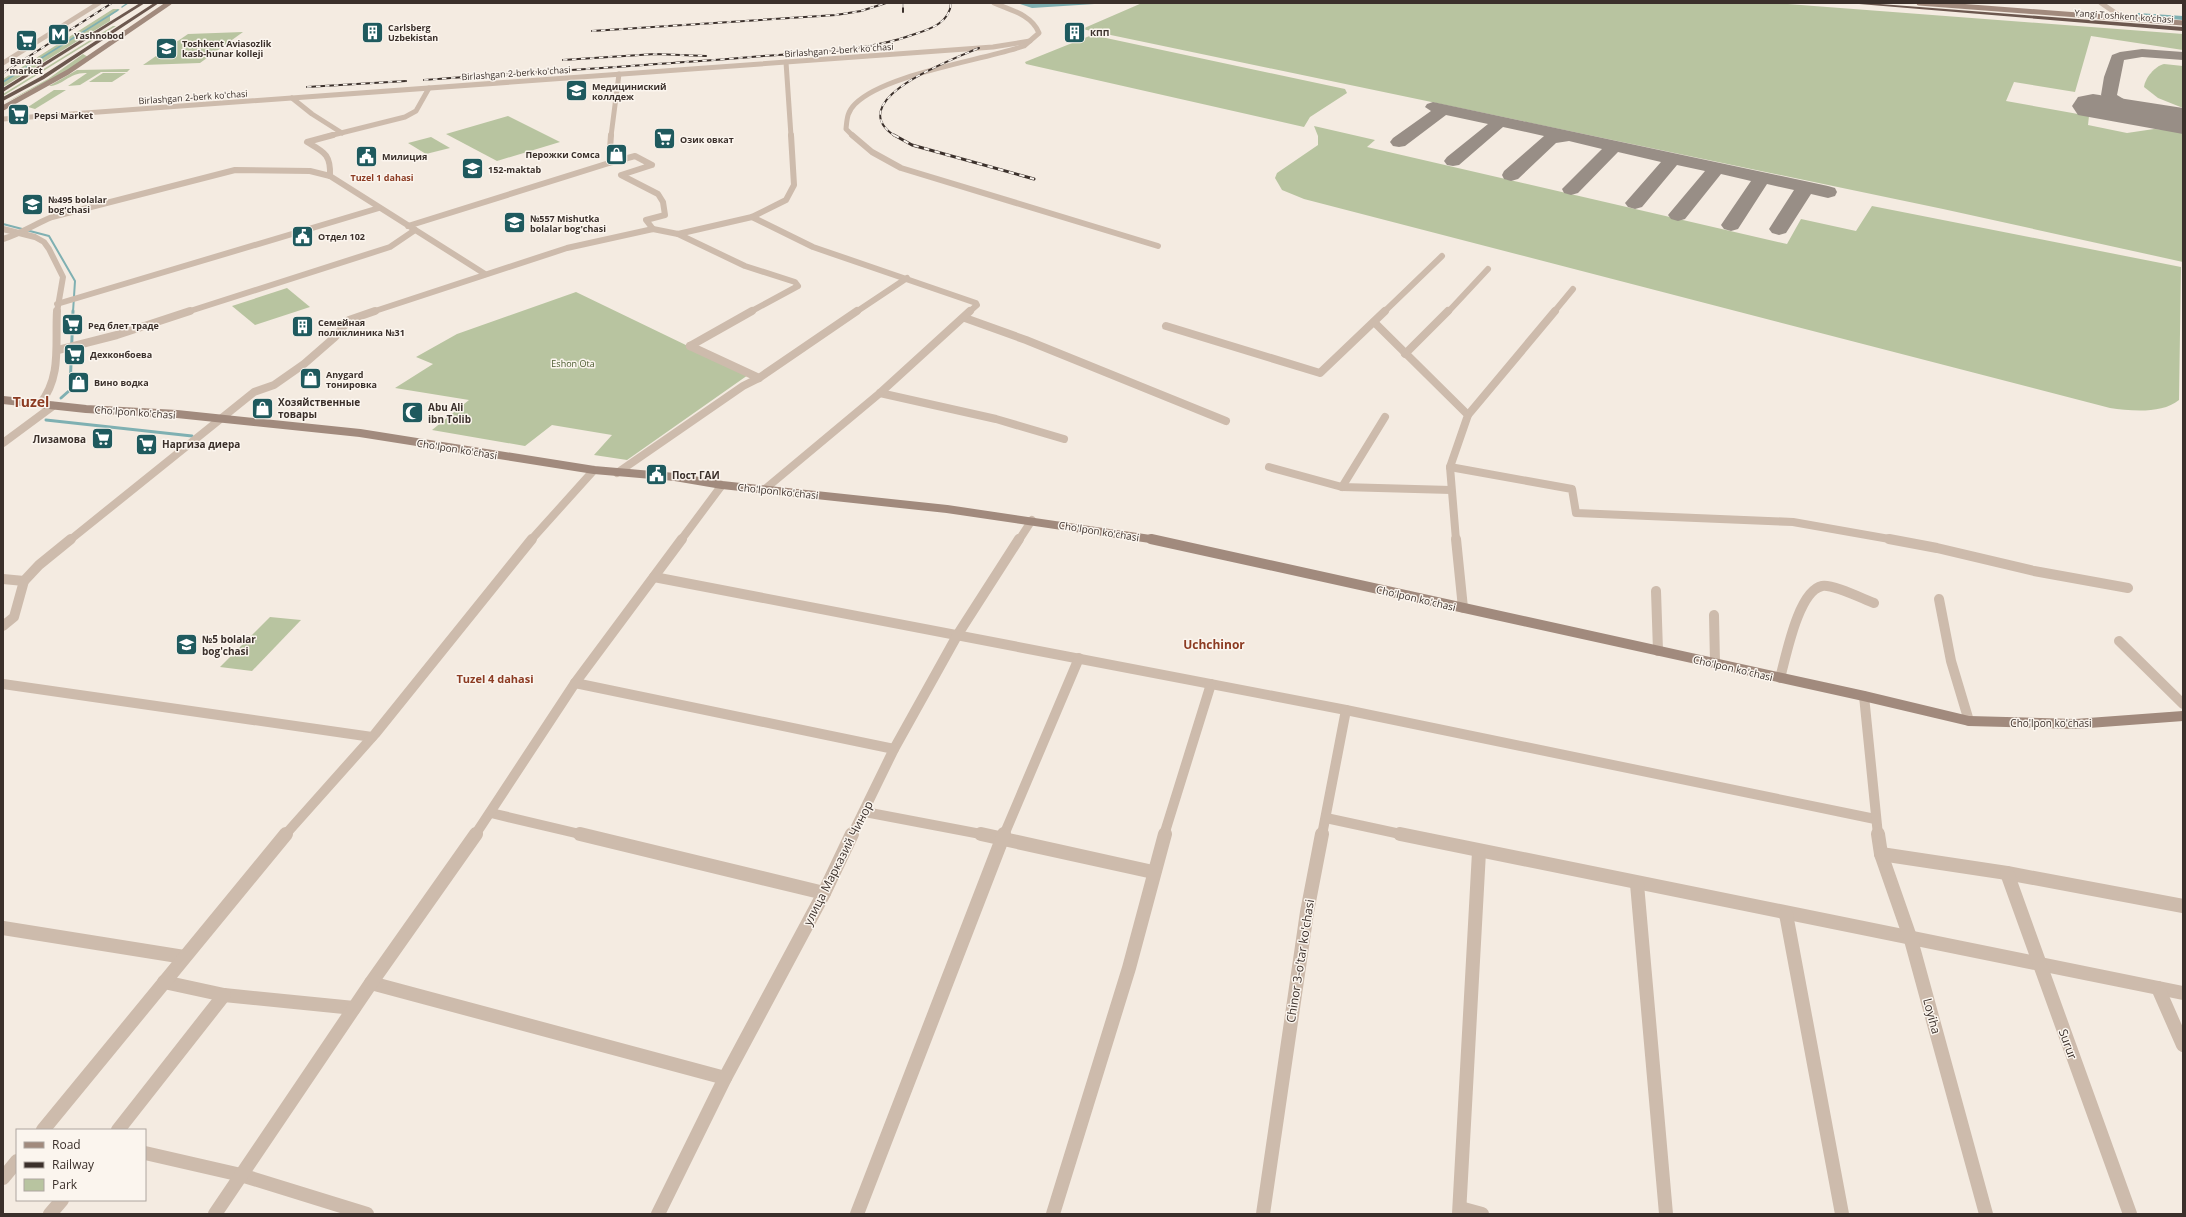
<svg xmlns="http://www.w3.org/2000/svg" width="2186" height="1217" font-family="'Open Sans',sans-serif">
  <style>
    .green { fill: #b8c4a0 }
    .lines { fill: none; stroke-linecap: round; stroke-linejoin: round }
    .stream-far2 { stroke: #7fb0b2; stroke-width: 1.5 }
    .stream-far1 { stroke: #7fb0b2; stroke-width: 2 }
    .stream { stroke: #7fb0b2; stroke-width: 3 }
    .canal { fill: #7fb0b2; fill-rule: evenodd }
    .taxiway { fill: #988e86; fill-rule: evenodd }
    .runway { fill: #988e86; fill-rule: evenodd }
    .minor-far4 { stroke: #cdbbac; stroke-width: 5 }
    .minor-far3 { stroke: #cdbbac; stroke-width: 6 }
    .minor-far2 { stroke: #cdbbac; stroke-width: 8 }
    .minor-far1 { stroke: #cdbbac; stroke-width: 10 }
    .minor { stroke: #cdbbac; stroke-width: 14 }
    .tertiary { stroke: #cdbbac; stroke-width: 5 }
    .secondary-far2 { stroke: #a18a7d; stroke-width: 5 }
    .secondary-far1 { stroke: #a18a7d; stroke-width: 8 }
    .secondary { stroke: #a18a7d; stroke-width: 10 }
    .trunk { fill: #6c584f; fill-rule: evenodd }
    .rail-far1-casing { stroke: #3b302b; stroke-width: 2 }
    .rail-casing { stroke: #3b302b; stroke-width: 3 }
    .rail-far1 { stroke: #fbf5ee; stroke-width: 1.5; stroke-dasharray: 4.5; stroke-linecap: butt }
    .rail { stroke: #fbf5ee; stroke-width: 2; stroke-dasharray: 5.5; stroke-linecap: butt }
    .labels { text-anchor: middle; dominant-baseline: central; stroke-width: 3; stroke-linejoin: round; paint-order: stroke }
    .far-street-label { font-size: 9px; fill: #3b302b; stroke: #fbf5ee }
    .far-poi-label { font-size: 9px; font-weight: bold; fill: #3b302b; stroke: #fbf5ee; text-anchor: start }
    .far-neighbourhood-label { font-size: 9px; font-weight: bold; fill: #8c3b22; stroke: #fbf5ee }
    .far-park-label { font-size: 9px; fill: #4a5a2e; stroke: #fbf5ee }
    .poi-label { font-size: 10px; font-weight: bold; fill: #3b302b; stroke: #fbf5ee; text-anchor: start }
    .street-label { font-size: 10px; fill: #3b302b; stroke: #fbf5ee }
    .neighbourhood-label { font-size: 11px; font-weight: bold; fill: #8c3b22; stroke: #fbf5ee }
    .quarter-label { font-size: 12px; font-weight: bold; fill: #8c3b22; stroke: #fbf5ee }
    .near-street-label { font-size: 12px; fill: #3b302b; stroke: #fbf5ee }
    .district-label { font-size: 14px; font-weight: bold; fill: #8c3b22; stroke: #fbf5ee }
  </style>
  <rect width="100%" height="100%" fill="#f4ebe1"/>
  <g class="green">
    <path d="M1142,3H1776L2183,34V50L2091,36L2075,92L2014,82L2006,101L2089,116L2088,125L2127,133L2154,129L2183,131V262L1943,209L1082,29Z"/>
    <path d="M113,9H120L110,16V21L3,87V79Z"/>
    <path d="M113,26H116L3,96V94Z"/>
    <path d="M243,32L200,63L143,65L188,34Z"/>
    <path d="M1092,35L1345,89L1347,93L1310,117L1304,127L1026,64L1025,62Z"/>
    <path d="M83,54L88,57L63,73L3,104L48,79Z"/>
    <path d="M2164,64L2183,66V108L2158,98L2144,87C2145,78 2155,66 2164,64Z"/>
    <path d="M130,69L127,72H101L80,85L68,86L87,73C69,72 63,86 49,86L77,70Z"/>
    <path d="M103,73H126L112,82H89Z"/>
    <path d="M54,90H66L35,109L28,107Z"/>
    <path d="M508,116L560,142L497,161L446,134Z"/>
    <path d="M1314,126L1375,140L1367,147L1787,244L1801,219L1856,231L1872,206L2181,267L2179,400C2162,414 2131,411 2110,408L1304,199L1282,190L1275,178L1277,173L1318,145V136Z"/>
    <path d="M431,137L450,148L426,154L408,143Z"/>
    <path d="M287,288L310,307L255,325L232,306Z"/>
    <path d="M576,292L748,375L627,460L594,455L612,435L552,425L525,446L432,430L469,400L395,388L433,364L416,357L457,334Z"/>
    <path d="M270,617L301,620L252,671L220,667Z"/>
  </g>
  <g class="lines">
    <g class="stream-far2">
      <path d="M122,7L128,3"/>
      <path d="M3,82L118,10"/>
    </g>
    <path class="stream-far1" d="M3,224L49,236L75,281L73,312"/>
    <g class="stream">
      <path d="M61,398L70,390L73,311"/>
      <path d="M46,420L192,436"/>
    </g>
    <g class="canal">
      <path d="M1017,3H1110L1032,8Z"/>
      <path d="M2138,13L2183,16V20L2136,16Z"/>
    </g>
    <g class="taxiway">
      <path d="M2142,49L2183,52V60L2142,57L2124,60L2117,95L2132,104L2176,115L2178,119L2176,123C2162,126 2117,114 2106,103C2104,101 2103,98 2101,95L2104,77L2112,55L2120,52Z"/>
      <path d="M1433,102L1828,186L1835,188L1837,192L1835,196L1828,198L1811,194L1786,233L1779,235L1772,233L1769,229L1794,190L1767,184L1738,229L1731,231L1724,229L1721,225L1751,181L1721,174L1685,219L1678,221L1671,219L1668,215L1705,171L1677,165L1642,207L1635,209L1628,207L1625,203L1661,162L1618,152L1578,193L1571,195L1564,193L1562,189L1602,149L1569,141L1556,143L1518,179L1511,181L1504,179L1502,175L1504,171L1544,136L1503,127L1459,165L1453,166L1447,165L1444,161L1447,157L1488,124L1446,115L1405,146L1399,147L1393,146L1390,142L1393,138L1431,111L1425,107L1427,104Z"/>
    </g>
    <path class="runway" d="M2093,94L2183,108V134L2078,115L2072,106L2078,97Z"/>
    <g class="minor-far4">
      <path d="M2101,3L2123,18"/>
      <path d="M786,62L791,136"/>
      <path d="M292,98L312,114L342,133"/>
      <path d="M3,119L993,47L1030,41"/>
      <path d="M329,136L405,117L416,111L429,88"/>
      <path d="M611,136L619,74"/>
      <path d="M853,136L846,129C847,119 847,112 855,104C885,74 980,61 1024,46L1039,33C1032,15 1011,10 994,3"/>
    </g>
    <g class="minor-far3">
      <path d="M852,135L872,152L901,168L1158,246"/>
      <path d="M609,163L635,156L652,165L621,175L658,194L663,202L665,215L646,220L653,229"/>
      <path d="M330,176C331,154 324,152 307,142L333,135"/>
      <path d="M752,217L813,247L976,303L977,305L969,312"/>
      <path d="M408,226L609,163L611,135"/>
      <path d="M3,229L35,237L44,242L49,249L63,277L57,312"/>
      <path d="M678,234L745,266L795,282L798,286L750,312"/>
      <path d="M3,239C20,234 35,224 52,217L235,170L310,171L330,176L485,274"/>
      <path d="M57,304L379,208"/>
      <path d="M187,312L390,247L415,230"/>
      <path d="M372,312L567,248L653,229L678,234L752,217L786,200L794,185L791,135"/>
      <path d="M856,312L907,278"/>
      <path d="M1384,312L1442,256"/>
      <path d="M1448,312L1488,269"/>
      <path d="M1554,312L1573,289"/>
    </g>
    <g class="minor-far2">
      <path d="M965,318L1026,340L1226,421"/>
      <path d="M1374,322L1468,415L1450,467L1456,540"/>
      <path d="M1166,326L1320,373L1385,311"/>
      <path d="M690,346L752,311"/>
      <path d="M690,346L759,378"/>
      <path d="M58,350L117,335L190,311"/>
      <path d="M1405,354L1448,311"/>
      <path d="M880,393L996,419L1064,439"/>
      <path d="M40,404C62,376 55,345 57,311"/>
      <path d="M1468,415L1555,311"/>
      <path d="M3,443L53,406"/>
      <path d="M1269,467L1342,487L1451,490"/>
      <path d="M1450,467L1572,489L1576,513L1793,522L1895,540"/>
      <path d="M617,473L743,386L759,378L857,311"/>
      <path d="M1342,487L1385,417"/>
      <path d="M765,489L880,393L970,311"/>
      <path d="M70,540L254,392L274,385L304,364L335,337L349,320L375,311"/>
      <path d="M531,540L594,470"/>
      <path d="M681,540L722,485"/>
      <path d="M1019,540L1032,520"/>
    </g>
    <g class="minor-far1">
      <path d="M1456,539L1463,608"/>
      <path d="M1889,539L1937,548L2034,571L2128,588"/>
      <path d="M654,577L1346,710L1875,819"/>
      <path d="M3,579L24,581"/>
      <path d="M1656,591L1658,651"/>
      <path d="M1939,599L1951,661L1969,721"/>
      <path d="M1714,615L1715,663"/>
      <path d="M3,626L14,617L24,581L39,565L71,539"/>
      <path d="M2119,641L2183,704"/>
      <path d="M1780,678C1786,657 1798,591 1822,586C1833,584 1863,599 1874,603"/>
      <path d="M575,683L894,749"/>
      <path d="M3,684L372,737"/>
      <path d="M1864,696L1878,835"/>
      <path d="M865,812L986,835"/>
      <path d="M491,813L584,835"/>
      <path d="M1326,818L1405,835"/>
      <path d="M285,835L375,734L532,539"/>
      <path d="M475,835L575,683L682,539"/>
      <path d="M852,835L894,749L958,634L1019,539"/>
      <path d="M1004,835L1079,658"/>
      <path d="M1164,835L1211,684"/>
      <path d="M1322,835L1346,710"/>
    </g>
    <g class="minor">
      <path d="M580,834L824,893"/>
      <path d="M981,834L1153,872"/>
      <path d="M1400,834L2183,993"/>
      <path d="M1878,834L1881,854L1911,940L1986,1214"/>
      <path d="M1881,854L2007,873L2183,906"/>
      <path d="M2007,873L2130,1214"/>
      <path d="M1637,884L1666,1214"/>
      <path d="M1786,914L1842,1214"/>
      <path d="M3,928L184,957"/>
      <path d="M164,982L224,995L354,1008"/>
      <path d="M371,983L725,1078"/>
      <path d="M2158,988L2183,1045"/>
      <path d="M43,1130L286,834"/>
      <path d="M118,1130L224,995"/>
      <path d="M145,1153L241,1175L367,1214"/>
      <path d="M3,1178L17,1161"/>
      <path d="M1460,1208L1482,1214"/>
      <path d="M50,1214L62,1200"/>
      <path d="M215,1214L371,983L476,834"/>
      <path d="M658,1214L725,1078L824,893L852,834"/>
      <path d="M857,1214L1004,834"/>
      <path d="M1053,1214L1129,968L1165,834"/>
      <path d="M1263,1214L1307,912L1322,834"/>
      <path d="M1459,1214L1479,852"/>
    </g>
    <path class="tertiary" d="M3,63L99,3"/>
    <g class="secondary-far2">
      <path d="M1919,3L2183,23"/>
      <path d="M3,108L68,72L169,3"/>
    </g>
    <path class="secondary-far1" d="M3,400L86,409L177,414L360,433L594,470L675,477L722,485L947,509L1157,540"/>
    <path class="secondary" d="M1151,539L1864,696L1969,721L2075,724L2183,716"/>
    <g class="trunk">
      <path d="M140,3H145L3,92V88Z"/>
      <path d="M154,3H159L44,79L3,101V97L40,77Z"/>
      <path d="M1847,3H1867L2183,27V31Z"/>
    </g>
    <defs>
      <g id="rail-far1">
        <path d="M903,3V12"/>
        <path d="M592,31L836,15L861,11L886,3"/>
        <path d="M563,60L655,54L706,56"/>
        <path d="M3,73L112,3"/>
        <path d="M424,80C533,72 642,66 751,57C805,52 863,53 915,34C931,29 950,22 951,3"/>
        <path d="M307,87L406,81"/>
        <path d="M895,136C840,100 954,59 979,48"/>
      </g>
      <path id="rail" d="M894,135L912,145L1034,179"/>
    </defs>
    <use href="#rail-far1" class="rail-far1-casing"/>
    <use href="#rail" class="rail-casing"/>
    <use href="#rail-far1" class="rail-far1"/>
    <use href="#rail" class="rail"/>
  </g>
  <defs>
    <symbol id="building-square" viewBox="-11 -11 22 22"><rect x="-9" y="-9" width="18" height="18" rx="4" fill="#1f5a5e" stroke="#fbf5ee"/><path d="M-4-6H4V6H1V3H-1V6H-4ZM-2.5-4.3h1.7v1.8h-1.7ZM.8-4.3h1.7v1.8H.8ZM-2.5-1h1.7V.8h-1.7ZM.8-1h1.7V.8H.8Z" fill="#fff"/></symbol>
    <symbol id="metro-square" viewBox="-11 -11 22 22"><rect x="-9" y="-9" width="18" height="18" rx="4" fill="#1f5a5e" stroke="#fbf5ee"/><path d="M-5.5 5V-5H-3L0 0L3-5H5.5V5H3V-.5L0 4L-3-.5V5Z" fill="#fff"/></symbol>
    <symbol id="supermarket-square" viewBox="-11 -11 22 22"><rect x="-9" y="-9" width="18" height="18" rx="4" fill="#1f5a5e" stroke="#fbf5ee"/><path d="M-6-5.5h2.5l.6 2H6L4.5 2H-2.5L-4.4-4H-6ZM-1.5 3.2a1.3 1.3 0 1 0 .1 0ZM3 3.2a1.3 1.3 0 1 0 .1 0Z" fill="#fff"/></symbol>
    <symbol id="university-square" viewBox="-11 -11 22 22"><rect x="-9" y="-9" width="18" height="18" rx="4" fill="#1f5a5e" stroke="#fbf5ee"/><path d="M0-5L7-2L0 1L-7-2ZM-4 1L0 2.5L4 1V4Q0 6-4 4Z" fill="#fff"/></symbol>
    <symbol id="shop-square" viewBox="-11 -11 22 22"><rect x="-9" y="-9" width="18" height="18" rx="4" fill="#1f5a5e" stroke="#fbf5ee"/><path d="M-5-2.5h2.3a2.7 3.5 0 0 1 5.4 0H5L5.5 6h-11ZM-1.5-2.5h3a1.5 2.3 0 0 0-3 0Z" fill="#fff"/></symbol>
    <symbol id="civic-square" viewBox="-11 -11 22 22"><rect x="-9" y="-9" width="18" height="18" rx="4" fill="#1f5a5e" stroke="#fbf5ee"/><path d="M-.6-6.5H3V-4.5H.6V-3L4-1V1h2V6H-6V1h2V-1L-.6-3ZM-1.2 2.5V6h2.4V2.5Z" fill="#fff"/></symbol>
    <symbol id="school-square" viewBox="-11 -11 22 22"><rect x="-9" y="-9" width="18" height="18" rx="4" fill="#1f5a5e" stroke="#fbf5ee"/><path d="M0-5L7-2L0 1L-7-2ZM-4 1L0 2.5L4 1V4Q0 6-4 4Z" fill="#fff"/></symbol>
    <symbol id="mosque-square" viewBox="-11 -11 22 22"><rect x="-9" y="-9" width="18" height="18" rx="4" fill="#1f5a5e" stroke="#fbf5ee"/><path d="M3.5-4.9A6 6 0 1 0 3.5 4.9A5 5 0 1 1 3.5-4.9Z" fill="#fff"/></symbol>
  </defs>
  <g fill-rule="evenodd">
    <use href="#building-square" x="360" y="20" width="25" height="25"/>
    <use href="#building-square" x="1062" y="20" width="25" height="25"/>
    <use href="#metro-square" x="46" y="22" width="25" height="25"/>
    <use href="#supermarket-square" x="14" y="28" width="25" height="25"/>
    <use href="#university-square" x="154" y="36" width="25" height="25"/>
    <use href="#university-square" x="564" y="78" width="25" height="25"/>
    <use href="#supermarket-square" x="6" y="102" width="25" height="25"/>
    <use href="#supermarket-square" x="652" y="126" width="25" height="25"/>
    <use href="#shop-square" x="604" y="142" width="25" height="25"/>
    <use href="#civic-square" x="354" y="144" width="25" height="25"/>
    <use href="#school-square" x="460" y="156" width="25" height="25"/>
    <use href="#school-square" x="20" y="192" width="25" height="25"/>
    <use href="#school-square" x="502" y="210" width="25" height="25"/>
    <use href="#civic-square" x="290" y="224" width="25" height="25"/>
    <use href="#supermarket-square" x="60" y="312" width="25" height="25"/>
    <use href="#building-square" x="290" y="314" width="25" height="25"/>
    <use href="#supermarket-square" x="62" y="342" width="25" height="25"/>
    <use href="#shop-square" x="298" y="366" width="25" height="25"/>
    <use href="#shop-square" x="66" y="370" width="25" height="25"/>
    <use href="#shop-square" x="250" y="396" width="25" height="25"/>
    <use href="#mosque-square" x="400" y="400" width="25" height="25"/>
    <use href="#supermarket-square" x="90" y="426" width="25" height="25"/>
    <use href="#supermarket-square" x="134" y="432" width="25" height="25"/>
    <use href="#civic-square" x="644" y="462" width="25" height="25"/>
    <use href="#school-square" x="174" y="632" width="25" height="25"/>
  </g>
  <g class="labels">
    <g class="far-street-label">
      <text transform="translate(2124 16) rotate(4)">Yangi Toshkent ko‘chasi</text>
      <text transform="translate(839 50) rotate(-4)">Birlashgan 2-berk ko'chasi</text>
      <text transform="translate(516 73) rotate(-4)">Birlashgan 2-berk ko'chasi</text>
      <text transform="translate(193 97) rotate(-4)">Birlashgan 2-berk ko'chasi</text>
    </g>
    <g class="far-poi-label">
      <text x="388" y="27">Carlsberg<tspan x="388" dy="10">Uzbekistan</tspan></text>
      <text x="1090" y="32">КПП</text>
      <text x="74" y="35">Yashnobod</text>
      <text x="182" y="43">Toshkent Aviasozlik<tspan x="182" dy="10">kasb-hunar kolleji</tspan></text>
      <text x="26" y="60" text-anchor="middle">Baraka<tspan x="26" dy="10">market</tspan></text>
      <text x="592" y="86">Медициниский<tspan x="592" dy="10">коллдеж</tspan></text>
      <text x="34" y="115">Pepsi Market</text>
      <text x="680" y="139">Озик овкат</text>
      <text x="600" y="154" text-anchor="end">Перожки Сомса</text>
      <text x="382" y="156">Милиция</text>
      <text x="488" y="169">152-maktab</text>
      <text x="48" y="199">№495 bolalar<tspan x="48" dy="10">bog'chasi</tspan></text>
      <text x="530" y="218">№557 Mishutka<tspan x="530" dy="10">bolalar bog'chasi</tspan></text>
      <text x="318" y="236">Отдел 102</text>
      <text x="318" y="322">Семейная<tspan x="318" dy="10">поликлиника №31</tspan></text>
      <text x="88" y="325">Ред блет траде</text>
      <text x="90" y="354">Дехконбоева</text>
      <text x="326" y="374">Anygard<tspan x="326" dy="10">тонировка</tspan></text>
      <text x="94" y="382">Вино водка</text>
    </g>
    <g class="far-neighbourhood-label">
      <text x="382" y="177">Tuzel 1 dahasi</text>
    </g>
    <g class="far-park-label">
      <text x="573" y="363">Eshon Ota</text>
    </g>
    <g class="poi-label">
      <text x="278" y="402">Хозяйственные<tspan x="278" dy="12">товары</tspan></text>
      <text x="428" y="407">Abu Ali<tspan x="428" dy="12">ibn Tolib</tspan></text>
      <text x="86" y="439" text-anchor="end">Лизамова</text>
      <text x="162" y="444">Наргиза диера</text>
      <text x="672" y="475">Пост ГАИ</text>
      <text x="202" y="639">№5 bolalar<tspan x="202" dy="12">bog'chasi</tspan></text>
    </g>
    <g class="street-label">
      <text transform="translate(135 412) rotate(4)">Cho'lpon ko'chasi</text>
      <text transform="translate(457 449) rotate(9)">Cho'lpon ko'chasi</text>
      <text transform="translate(778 491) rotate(6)">Cho'lpon ko'chasi</text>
      <text transform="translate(1099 531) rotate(9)">Cho'lpon ko'chasi</text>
      <text transform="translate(1416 598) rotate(13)">Cho'lpon ko'chasi</text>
      <text transform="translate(1733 668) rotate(13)">Cho'lpon ko'chasi</text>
      <text x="2051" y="723">Cho'lpon ko'chasi</text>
    </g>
    <g class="neighbourhood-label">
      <text x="495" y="678">Tuzel 4 dahasi</text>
    </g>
    <g class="quarter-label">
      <text x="1214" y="644">Uchchinor</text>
    </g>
    <g class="near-street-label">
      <text transform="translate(838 863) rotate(-63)">улица Марказий Чинор</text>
      <text transform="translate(1300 961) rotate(-81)">Chinor 3-o'tar ko'chasi</text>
      <text transform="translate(1932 1016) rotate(75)">Loyiha</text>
      <text transform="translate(2068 1044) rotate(70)">Surur</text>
    </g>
    <g class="district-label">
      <text x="31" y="401">Tuzel</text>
    </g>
  </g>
  <rect width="2186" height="1217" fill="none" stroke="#3b302b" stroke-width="8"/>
  <rect x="16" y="1129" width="130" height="72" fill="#fbf5ee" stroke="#aea6a0"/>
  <rect x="24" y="1142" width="20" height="6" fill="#a18a7d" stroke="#aea6a0"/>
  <text x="52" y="1149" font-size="12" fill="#3b302b">Road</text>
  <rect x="24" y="1162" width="20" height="6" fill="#3b302b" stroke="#aea6a0"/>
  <text x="52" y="1169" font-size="12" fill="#3b302b">Railway</text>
  <rect x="24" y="1179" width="20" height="12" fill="#b8c4a0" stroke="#aea6a0"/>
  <text x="52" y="1189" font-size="12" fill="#3b302b">Park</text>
</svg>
